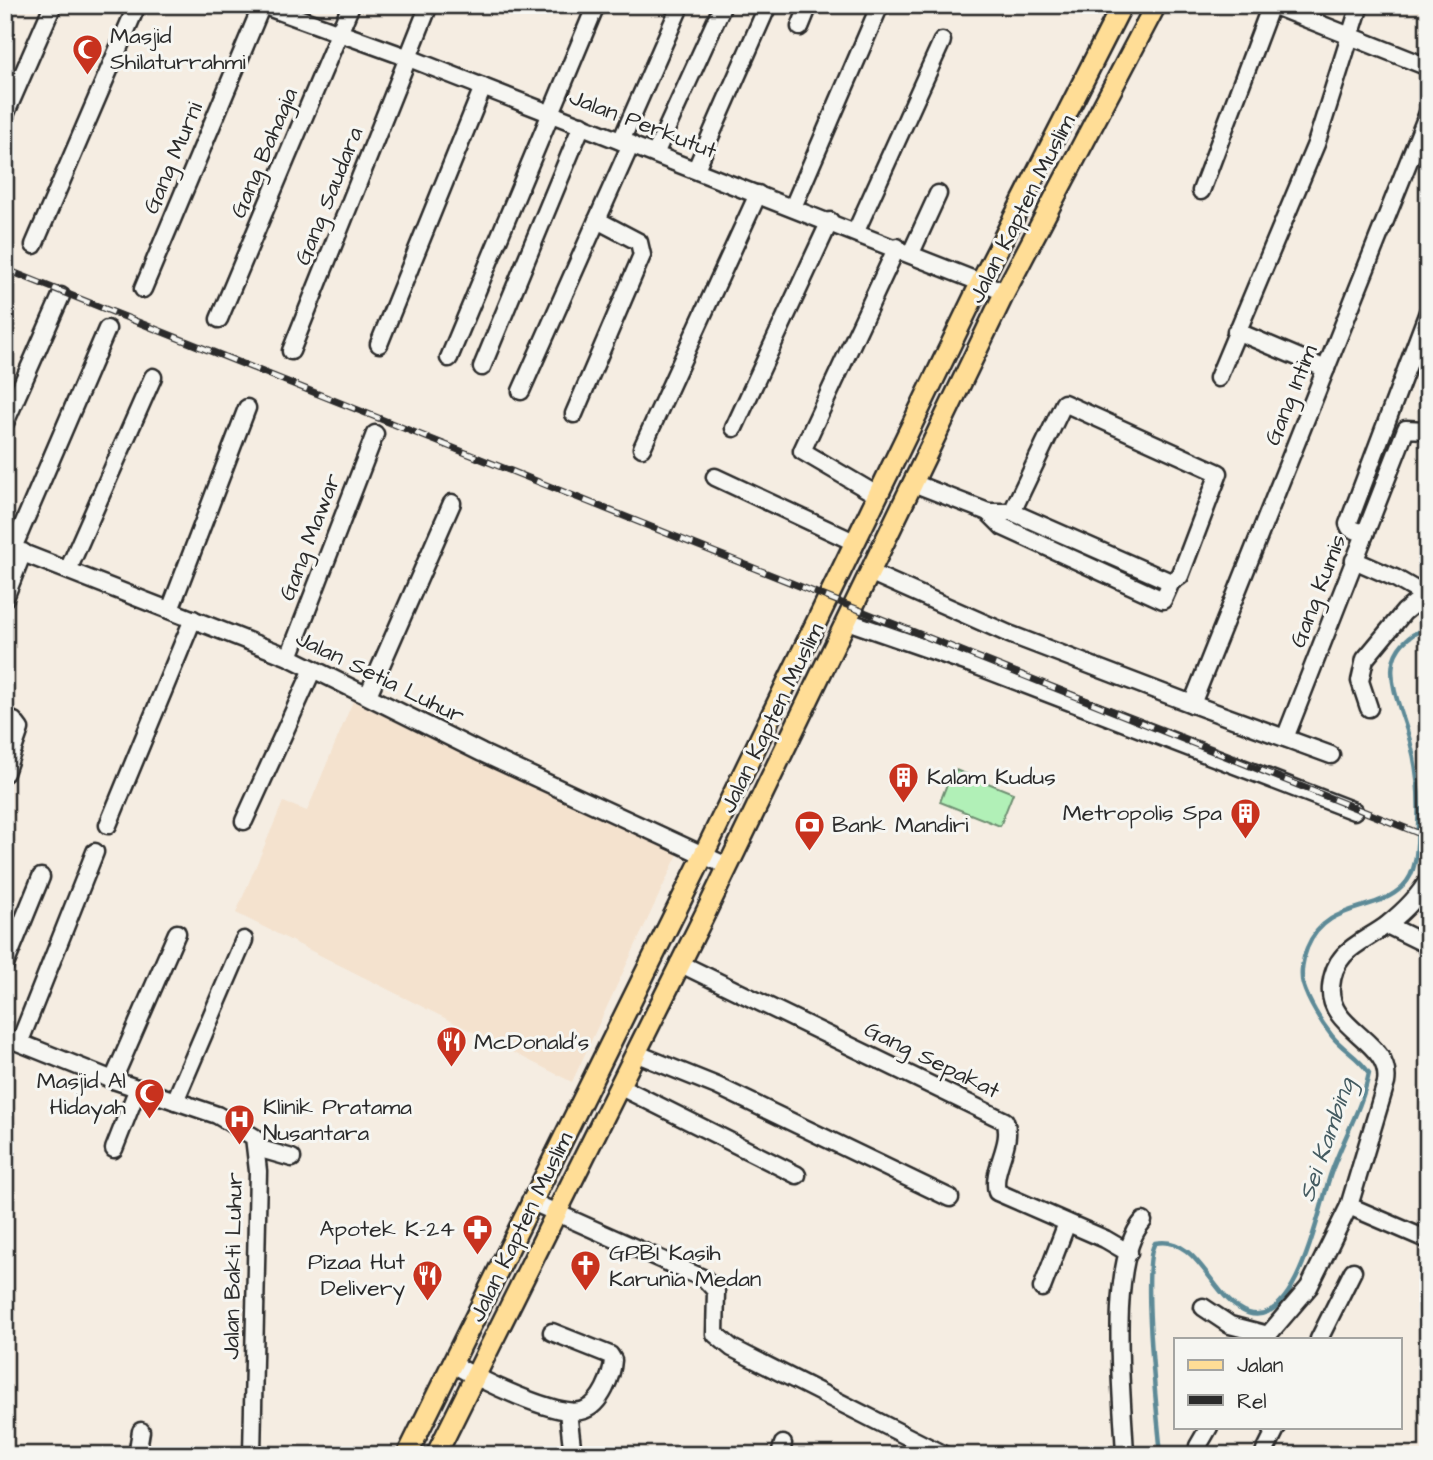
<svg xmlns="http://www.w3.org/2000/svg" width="1433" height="1460" font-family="'Architects Daughter',sans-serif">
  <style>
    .built { fill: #f4e2ce }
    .grass { fill: #b1f0b7; stroke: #6e8e71; stroke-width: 2 }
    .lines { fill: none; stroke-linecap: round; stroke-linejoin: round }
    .stream { stroke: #5d8a97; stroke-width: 4.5 }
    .minor-casing { stroke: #2b2b2b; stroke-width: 21 }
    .major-casing { stroke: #2b2b2b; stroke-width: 24 }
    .minor { stroke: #f6f6f2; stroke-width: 16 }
    .major { stroke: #ffdd96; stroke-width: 19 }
    .rail-casing { stroke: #2b2b2b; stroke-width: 7 }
    .rail { stroke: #f6f6f2; stroke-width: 4.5; stroke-dasharray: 13; stroke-linecap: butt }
    .labels { text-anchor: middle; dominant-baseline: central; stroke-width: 6; stroke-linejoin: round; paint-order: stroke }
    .poi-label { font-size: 23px; fill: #2b2b2b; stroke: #f6f6f2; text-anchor: start }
    .street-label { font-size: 23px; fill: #2b2b2b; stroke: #f6f6f2 }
    .water-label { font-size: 24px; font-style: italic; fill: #445b61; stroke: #f6f6f2 }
  </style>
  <rect width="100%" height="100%" fill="#f5ede2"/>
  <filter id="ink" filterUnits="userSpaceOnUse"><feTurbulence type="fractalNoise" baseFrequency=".0143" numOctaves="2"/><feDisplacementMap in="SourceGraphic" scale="14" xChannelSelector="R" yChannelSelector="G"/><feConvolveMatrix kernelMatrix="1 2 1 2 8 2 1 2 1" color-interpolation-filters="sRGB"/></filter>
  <g filter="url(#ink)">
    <path class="built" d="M353,701L678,854L572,1082L236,913L283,802L307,811Z"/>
    <path class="grass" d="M953,769L1013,793L1000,826L940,802Z"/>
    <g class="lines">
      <path class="stream" d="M1161,1455C1158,1420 1140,1264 1155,1243C1199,1234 1212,1301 1248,1313C1298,1329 1320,1203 1331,1173C1343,1139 1362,1108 1369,1073C1359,1057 1343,1050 1332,1036C1321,1022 1308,1001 1303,984C1300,973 1303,958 1307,948C1327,900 1376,914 1403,886C1418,871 1417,846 1418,826C1420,796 1418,770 1410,741C1399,698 1368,651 1428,627"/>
      <defs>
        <g id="minor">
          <path d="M262,5L409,58L1005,292"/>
          <path d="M1272,5L1428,67"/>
          <path d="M800,27L809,5"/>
          <path d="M5,115L53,5"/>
          <path d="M621,141L678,11"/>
          <path d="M655,154L723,5"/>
          <path d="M696,169L768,5"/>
          <path d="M1201,191L1271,5"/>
          <path d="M793,207L880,5"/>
          <path d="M856,231L942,41"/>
          <path d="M34,245L137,5"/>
          <path d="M911,253L938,194"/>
          <path d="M143,289L262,5"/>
          <path d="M219,319L351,5"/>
          <path d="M1236,331L1326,369"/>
          <path d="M379,344L483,87"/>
          <path d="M291,351L429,5"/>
          <path d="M449,358L596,5"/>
          <path d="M482,367L582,125"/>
          <path d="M1218,378L1316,144L1360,5"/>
          <path d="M521,391L597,220"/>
          <path d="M574,414L642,255L639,242L597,220L631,144"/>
          <path d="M5,423L61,296"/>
          <path d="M734,428L830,221"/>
          <path d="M642,448L758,194"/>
          <path d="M715,477L854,542"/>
          <path d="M913,483L988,512H1012L1171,582"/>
          <path d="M877,495L802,451L897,247"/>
          <path d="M988,512L1003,527L1163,600L1171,582L1180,576L1219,473L1064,403L1012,512"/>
          <path d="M1365,534L1406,429L1425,430L1428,425"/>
          <path d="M5,546L289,657L482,753L727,866"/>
          <path d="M13,548L107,329"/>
          <path d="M1354,560L1395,578L1428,597"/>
          <path d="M68,570L153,377"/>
          <path d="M869,572L1009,634L1192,704L1428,113"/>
          <path d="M5,598L23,552"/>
          <path d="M170,610L247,408"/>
          <path d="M847,621L977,666L1354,811"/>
          <path d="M289,657L375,434"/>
          <path d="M368,695L452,503"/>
          <path d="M1192,704L1331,755"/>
          <path d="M1369,708L1360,681L1365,659L1404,612L1415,603L1428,601"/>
          <path d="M5,718L14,721L20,729L5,773"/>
          <path d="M1285,738L1365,534L1350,528L1348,524L1428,312"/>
          <path d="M244,821L313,669"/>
          <path d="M108,825L193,619"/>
          <path d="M1387,925L1428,945"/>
          <path d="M679,963L1005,1121C1014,1143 991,1169 997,1192L1105,1239L1129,1253"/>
          <path d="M5,965L41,877"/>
          <path d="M5,1037L113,1080L217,1115L254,1137L258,1171L252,1455"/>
          <path d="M20,1041L95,852"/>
          <path d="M635,1053L717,1086L950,1198"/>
          <path d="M113,1080L177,933"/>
          <path d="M619,1086L797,1175"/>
          <path d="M175,1101L244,940"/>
          <path d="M257,1148L292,1158"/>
          <path d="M114,1149L138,1088"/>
          <path d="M530,1201L705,1279L716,1291L715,1334L732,1348L944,1455"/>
          <path d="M1349,1206L1428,1240"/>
          <path d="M1042,1288L1067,1223"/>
          <path d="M1203,1307L1230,1325L1268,1335L1265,1339"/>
          <path d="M1268,1335L1309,1287L1349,1206L1386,1083C1393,1041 1327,1030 1331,987C1334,949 1363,943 1388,924C1404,911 1418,898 1428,880"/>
          <path d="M1319,1339L1353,1271"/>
          <path d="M451,1363C475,1377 559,1420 584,1410C601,1404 612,1376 613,1360L610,1355L552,1332"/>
          <path d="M568,1412L573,1455"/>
          <path d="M137,1455L141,1431"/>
          <path d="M780,1455L783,1444"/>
          <path d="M1125,1455C1123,1399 1106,1263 1143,1221"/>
          <path d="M1203,1455L1198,1446L1209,1427"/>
          <path d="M1263,1455L1277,1427"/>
        </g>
        <g id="major">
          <path d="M407,1455L704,854L982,280L1122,5"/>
          <path d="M436,1455L705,914L1005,292L1156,5"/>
        </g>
      </defs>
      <use href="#minor" class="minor-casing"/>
      <use href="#major" class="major-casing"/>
      <use href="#minor" class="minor"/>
      <use href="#major" class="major"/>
      <defs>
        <path id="rail" d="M5,269L1428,837"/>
      </defs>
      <use href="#rail" class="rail-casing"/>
      <use href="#rail" class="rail"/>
    </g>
  </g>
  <defs>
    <symbol id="mosque-pin" viewBox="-11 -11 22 30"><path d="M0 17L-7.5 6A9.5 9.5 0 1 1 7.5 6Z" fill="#c8321e" stroke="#f6f6f2"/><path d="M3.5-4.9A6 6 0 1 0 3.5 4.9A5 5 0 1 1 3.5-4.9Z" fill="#fff"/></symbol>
    <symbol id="building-pin" viewBox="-11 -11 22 30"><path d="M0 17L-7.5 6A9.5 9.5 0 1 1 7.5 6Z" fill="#c8321e" stroke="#f6f6f2"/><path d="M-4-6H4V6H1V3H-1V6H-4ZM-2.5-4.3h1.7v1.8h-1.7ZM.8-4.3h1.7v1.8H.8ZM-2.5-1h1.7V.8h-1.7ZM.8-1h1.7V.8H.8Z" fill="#fff"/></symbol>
    <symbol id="bank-pin" viewBox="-11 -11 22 30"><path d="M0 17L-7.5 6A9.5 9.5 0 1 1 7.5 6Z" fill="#c8321e" stroke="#f6f6f2"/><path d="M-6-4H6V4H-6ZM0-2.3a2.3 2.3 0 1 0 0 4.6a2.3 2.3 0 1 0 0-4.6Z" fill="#fff"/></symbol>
    <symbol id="restaurant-pin" viewBox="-11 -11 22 30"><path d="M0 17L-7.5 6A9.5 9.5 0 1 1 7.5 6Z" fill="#c8321e" stroke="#f6f6f2"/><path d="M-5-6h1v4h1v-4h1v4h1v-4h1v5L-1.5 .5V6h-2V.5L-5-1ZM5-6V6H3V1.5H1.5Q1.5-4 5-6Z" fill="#fff"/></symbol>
    <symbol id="hospital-pin" viewBox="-11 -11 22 30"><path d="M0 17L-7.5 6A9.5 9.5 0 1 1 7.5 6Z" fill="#c8321e" stroke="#f6f6f2"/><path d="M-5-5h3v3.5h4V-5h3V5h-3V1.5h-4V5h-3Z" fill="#fff"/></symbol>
    <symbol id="pharmacy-pin" viewBox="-11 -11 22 30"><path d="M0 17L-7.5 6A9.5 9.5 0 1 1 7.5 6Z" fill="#c8321e" stroke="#f6f6f2"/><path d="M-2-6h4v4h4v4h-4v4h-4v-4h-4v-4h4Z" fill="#fff"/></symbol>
    <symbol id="church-pin" viewBox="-11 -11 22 30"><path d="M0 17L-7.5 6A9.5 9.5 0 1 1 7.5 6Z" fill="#c8321e" stroke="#f6f6f2"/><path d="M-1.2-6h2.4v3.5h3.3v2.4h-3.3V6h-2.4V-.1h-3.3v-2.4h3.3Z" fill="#fff"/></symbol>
  </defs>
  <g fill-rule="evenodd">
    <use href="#mosque-pin" x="70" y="32" width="35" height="47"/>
    <use href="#building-pin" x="886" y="760" width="35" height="47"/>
    <use href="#building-pin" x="1228" y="796" width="35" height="47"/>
    <use href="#bank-pin" x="792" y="808" width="35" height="47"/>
    <use href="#restaurant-pin" x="434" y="1024" width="35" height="47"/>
    <use href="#mosque-pin" x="132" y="1076" width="35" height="47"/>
    <use href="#hospital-pin" x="222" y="1102" width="35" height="47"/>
    <use href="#pharmacy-pin" x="460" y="1212" width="35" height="47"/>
    <use href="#church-pin" x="568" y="1248" width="35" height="47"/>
    <use href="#restaurant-pin" x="410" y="1258" width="35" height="47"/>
  </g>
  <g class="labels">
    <g class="poi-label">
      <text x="110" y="36">Masjid<tspan x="110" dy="26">Shilaturrahmi</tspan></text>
      <text x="927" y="777">Kalam Kudus</text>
      <text x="1222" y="813" text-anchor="end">Metropolis Spa</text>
      <text x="832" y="825">Bank Mandiri</text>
      <text x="474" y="1042">McDonald's</text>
      <text x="126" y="1081" text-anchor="end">Masjid Al<tspan x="126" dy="26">Hidayah</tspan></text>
      <text x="263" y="1107">Klinik Pratama<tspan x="263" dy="26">Nusantara</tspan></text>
      <text x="455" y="1229" text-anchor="end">Apotek K-24</text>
      <text x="609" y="1253">GPBI Kasih<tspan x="609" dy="26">Karunia Medan</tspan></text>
      <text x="405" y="1262" text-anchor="end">Pizaa Hut<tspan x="405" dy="26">Delivery</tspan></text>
    </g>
    <g class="street-label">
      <text transform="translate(643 124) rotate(21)">Jalan Perkutut</text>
      <text transform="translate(264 153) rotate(-67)">Gang Bahagia</text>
      <text transform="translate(173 158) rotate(-67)">Gang Murni</text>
      <text transform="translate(329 196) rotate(-68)">Gang Saudara</text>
      <text transform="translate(1022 209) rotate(-63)">Jalan Kapten Muslim</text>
      <text transform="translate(1291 395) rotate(-68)">Gang Intim</text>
      <text transform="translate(310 537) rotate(-69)">Gang Mawar</text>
      <text transform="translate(1318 591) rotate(-69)">Gang Kumis</text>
      <text transform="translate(380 677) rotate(26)">Jalan Setia Luhur</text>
      <text transform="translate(772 718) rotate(-64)">Jalan Kapten Muslim</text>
      <text transform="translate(932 1060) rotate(26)">Gang Sepakat</text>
      <text transform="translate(521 1227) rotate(-64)">Jalan Kapten Muslim</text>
      <text transform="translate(233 1266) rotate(-89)">Jalan Bakti Luhur</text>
    </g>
    <g class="water-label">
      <text transform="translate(1327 1140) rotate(-71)">Sei Kambing</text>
    </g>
  </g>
  <rect width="1433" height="1460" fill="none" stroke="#f6f6f2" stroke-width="28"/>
  <rect x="14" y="14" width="1405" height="1432" fill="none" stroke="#2b2b2b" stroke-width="2.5" filter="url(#ink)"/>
  <rect x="1174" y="1338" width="228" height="91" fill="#f6f6f2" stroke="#a5a5a2" stroke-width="2"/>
  <rect x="1188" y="1360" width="35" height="10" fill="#ffdd96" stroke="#a5a5a2" stroke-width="2"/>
  <text x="1237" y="1372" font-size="21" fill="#2b2b2b">Jalan</text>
  <rect x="1188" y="1395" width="35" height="10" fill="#2b2b2b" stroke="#a5a5a2" stroke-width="2"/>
  <text x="1237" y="1408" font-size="21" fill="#2b2b2b">Rel</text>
</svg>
